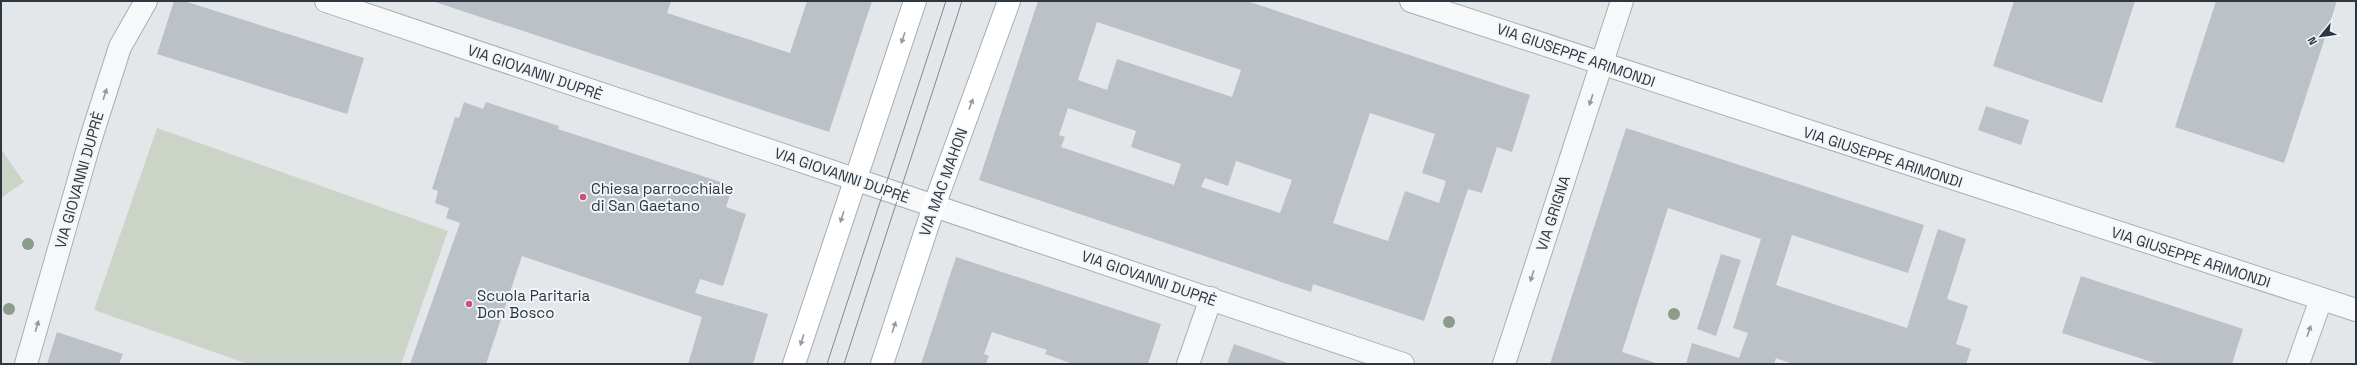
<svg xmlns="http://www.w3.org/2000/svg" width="2357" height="365" font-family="'Space Grotesk',sans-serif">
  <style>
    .green { fill: #cbd4c6 }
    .building { fill: #bbc1c7; fill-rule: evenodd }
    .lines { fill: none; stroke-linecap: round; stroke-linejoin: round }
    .minor-casing { stroke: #a9afb4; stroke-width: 24 }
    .major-casing { stroke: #a4adb5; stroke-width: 24 }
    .minor { stroke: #f6f8f9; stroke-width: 22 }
    .major { stroke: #fff; stroke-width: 22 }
    .tram { stroke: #7f8993; stroke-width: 1 }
    .tree { fill: #8d9b8a }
    .oneway { fill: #969ba0 }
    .oneway2 { fill: #92989d }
    .poi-dot { fill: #c35575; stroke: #f3f6f8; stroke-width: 1.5 }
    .labels { text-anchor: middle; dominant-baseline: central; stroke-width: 4; stroke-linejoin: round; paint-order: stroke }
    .street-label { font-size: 15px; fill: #2d3741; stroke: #f3f6f8 }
    .poi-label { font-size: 15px; fill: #2d3741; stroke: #f3f6f8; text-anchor: start }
  </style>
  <rect width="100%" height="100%" fill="#e4e7ea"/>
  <g class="green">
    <path d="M157,128L448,231L401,364H248L94,310Z"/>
    <path d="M1,149L24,182L1,198Z"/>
  </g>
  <g class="building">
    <path d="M174,1H184L364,58L347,114L157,54Z"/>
    <path d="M432,1H671L667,13L790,53L807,1H872L829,132Z"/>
    <path d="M1038,1H1247L1530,95L1512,152L1497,147L1482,193L1468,189L1424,321L1313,284L1311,292L979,180ZM1097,22L1241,70L1232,97L1117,59L1107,90L1078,80ZM1068,108L1136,131L1131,147L1181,164L1174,185L1061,147L1065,137L1059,135ZM1370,113L1435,134L1422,173L1446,181L1439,203L1405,191L1388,241L1333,223ZM1236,161L1292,180L1280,213L1201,187L1205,178L1228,186Z"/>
    <path d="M2014,1H2135L2102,103L1993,66Z"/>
    <path d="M2216,1H2337L2284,163L2175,127Z"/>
    <path d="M464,102L483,109L486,102L559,126L558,129L733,186L726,207L746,214L723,286L700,279L695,293L768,314L753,364H688L702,317L522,256L486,364H410L460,223L446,218L449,208L435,203L438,191L432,189L455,117L459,118Z"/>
    <path d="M1986,106L2029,120L2021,145L1978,130Z"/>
    <path d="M1626,128L1924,225L1908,273L1792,235L1776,285L1907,328L1938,229L1966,239L1947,299L1968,306L1956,344L1971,349L1966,364H1793L1776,358L1774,364H1686L1692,343L1739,358L1748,333L1733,328L1761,239L1668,208L1622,352L1659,364H1550Z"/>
    <path d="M1721,254L1741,260L1716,336L1697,329Z"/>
    <path d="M956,257L1161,324L1148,364H1073L1045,354L1047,350L992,332L984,354L989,356L986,364H921Z"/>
    <path d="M2081,276L2243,329L2232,364H2158L2062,333Z"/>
    <path d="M57,332L123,354L119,364H47Z"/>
    <path d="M1234,344L1291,364H1227Z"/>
  </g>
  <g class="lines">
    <defs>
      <g id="minor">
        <path d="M326,1L1403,364"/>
        <path d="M1411,1L2356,310"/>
        <path d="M26,364L90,141L120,47L146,1"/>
        <path d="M1188,364L1211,298"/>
        <path d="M1504,364L1622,1"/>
        <path d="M2298,364L2321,299"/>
      </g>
      <g id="major">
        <path d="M794,364L915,1"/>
        <path d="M882,364L934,206L1009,1"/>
      </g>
    </defs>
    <use href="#minor" class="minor-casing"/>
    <use href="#major" class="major-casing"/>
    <use href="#minor" class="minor"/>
    <use href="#major" class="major"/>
    <g class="tram">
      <path d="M827,364L946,1"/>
      <path d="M844,364L962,1"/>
    </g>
  </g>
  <g class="tree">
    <circle cx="28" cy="244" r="6"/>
    <circle cx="9" cy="309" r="6"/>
    <circle cx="1674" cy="314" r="6"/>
    <circle cx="1449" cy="322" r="6"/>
  </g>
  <defs><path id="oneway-solid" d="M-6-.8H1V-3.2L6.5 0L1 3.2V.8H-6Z"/></defs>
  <g class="oneway">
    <use href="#oneway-solid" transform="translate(903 38) rotate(109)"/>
    <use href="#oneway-solid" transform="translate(971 104) rotate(-70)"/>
    <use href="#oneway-solid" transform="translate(842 217) rotate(108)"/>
    <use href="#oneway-solid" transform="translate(894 327) rotate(-72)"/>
    <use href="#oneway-solid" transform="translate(802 340) rotate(108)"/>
  </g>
  <g class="oneway2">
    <use href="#oneway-solid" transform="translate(105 94) rotate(-72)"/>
    <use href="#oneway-solid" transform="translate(1591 100) rotate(108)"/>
    <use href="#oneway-solid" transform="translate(1532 276) rotate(108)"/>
    <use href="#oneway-solid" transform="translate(37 326) rotate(-74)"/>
    <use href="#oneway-solid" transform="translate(2309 331) rotate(-71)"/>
  </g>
  <g class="poi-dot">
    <circle cx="583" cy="197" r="4"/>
    <circle cx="469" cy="304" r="4"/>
  </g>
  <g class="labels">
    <g class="street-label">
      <text transform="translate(1576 55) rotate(19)">VIA GIUSEPPE ARIMONDI</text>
      <text transform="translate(535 72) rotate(19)">VIA GIOVANNI DUPRÈ</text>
      <text transform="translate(1883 157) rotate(18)">VIA GIUSEPPE ARIMONDI</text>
      <text transform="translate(842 175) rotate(19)">VIA GIOVANNI DUPRÈ</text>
      <text transform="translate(79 180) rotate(-74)">VIA GIOVANNI DUPRÈ</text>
      <text transform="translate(943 182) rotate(-70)">VIA MAC MAHON</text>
      <text transform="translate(1553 213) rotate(-72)">VIA GRIGNA</text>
      <text transform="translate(2191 257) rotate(18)">VIA GIUSEPPE ARIMONDI</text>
      <text transform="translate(1149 278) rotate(19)">VIA GIOVANNI DUPRÈ</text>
    </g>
    <g class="poi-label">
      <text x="591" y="188">Chiesa parrocchiale<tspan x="591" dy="17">di San Gaetano</tspan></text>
      <text x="477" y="295">Scuola Paritaria<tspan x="477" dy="17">Don Bosco</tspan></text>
    </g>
  </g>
  <rect width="2357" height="365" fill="none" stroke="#2d3741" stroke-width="4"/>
  <g transform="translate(2321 36) rotate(241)" stroke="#f3f6f8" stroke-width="3" paint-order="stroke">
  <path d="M0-3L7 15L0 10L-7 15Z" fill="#2d3741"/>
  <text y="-6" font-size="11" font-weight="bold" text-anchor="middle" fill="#2d3741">N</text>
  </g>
</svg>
